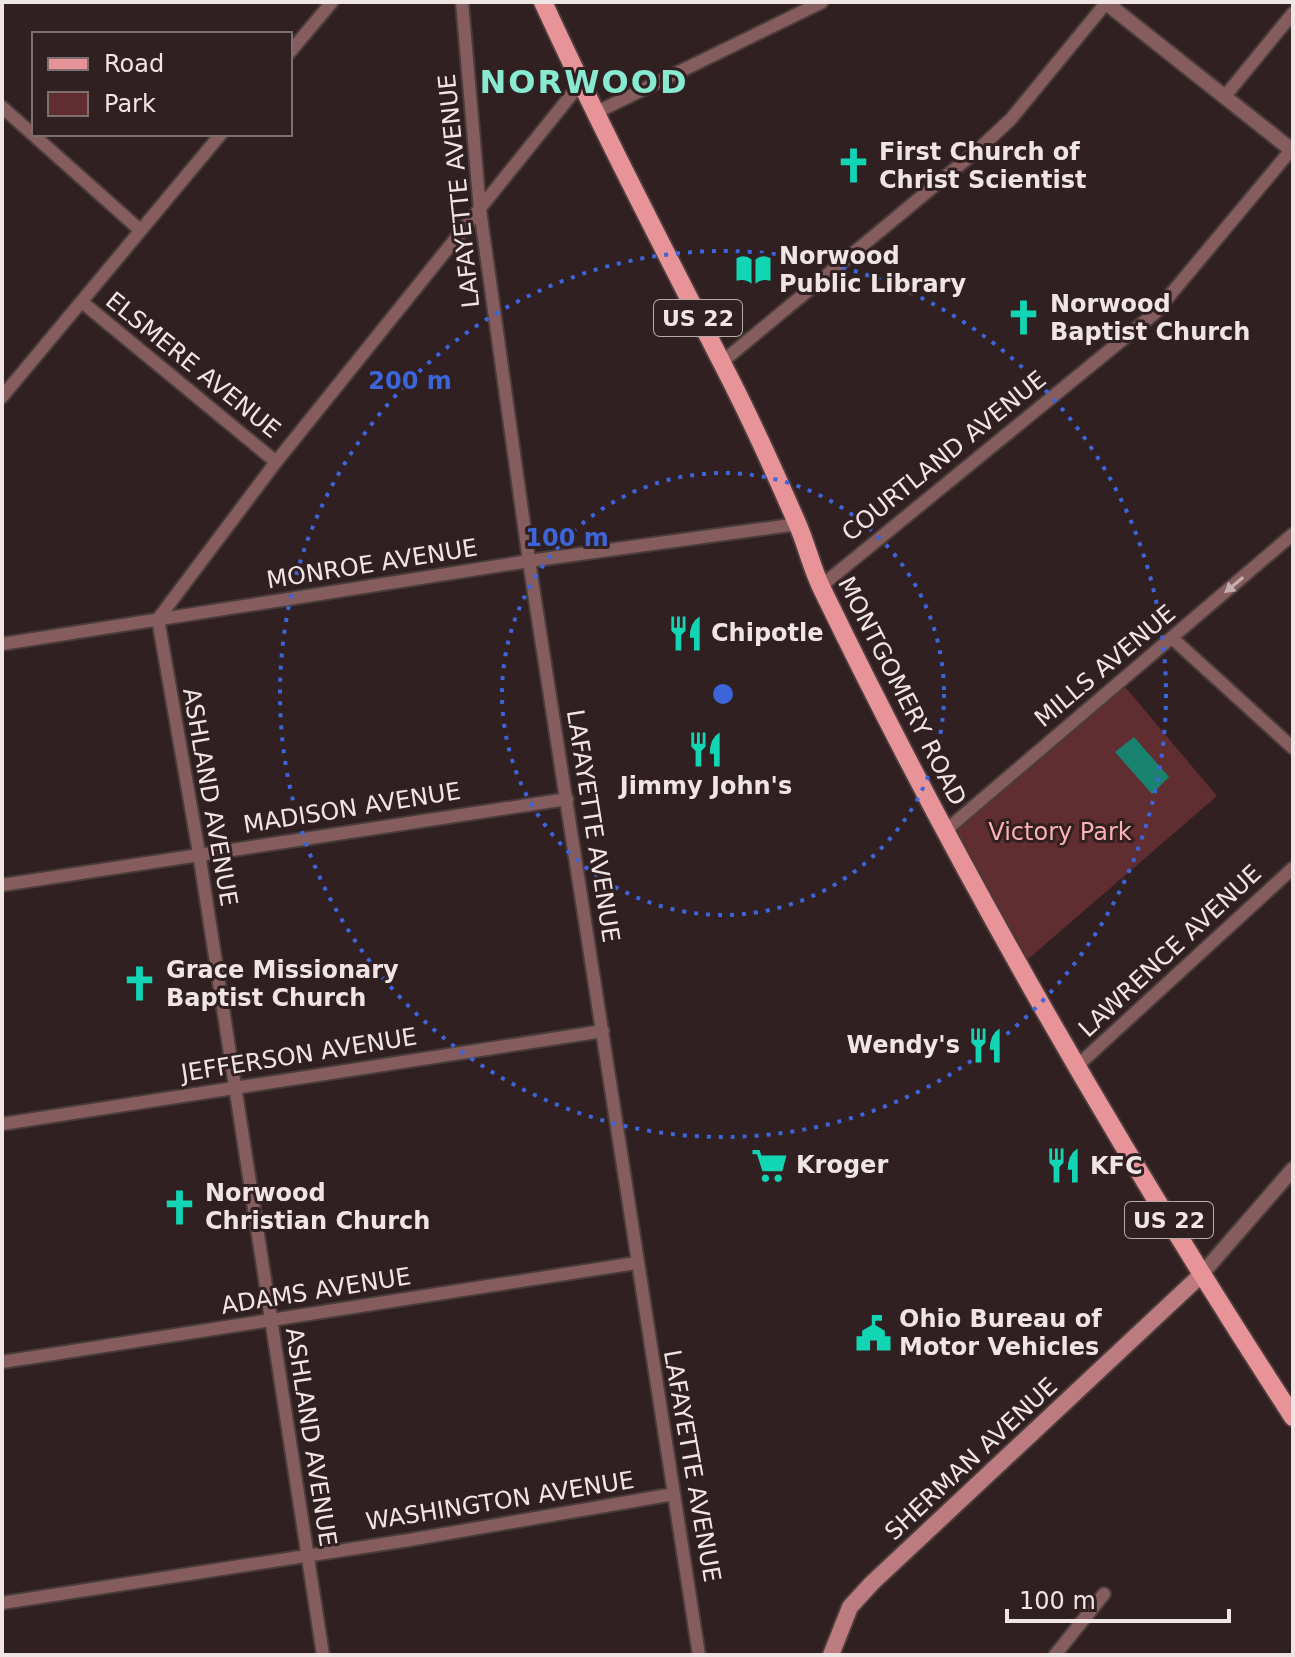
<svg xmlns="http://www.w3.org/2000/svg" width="1295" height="1657" font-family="'DejaVu Sans',sans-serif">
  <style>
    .green { fill: #602d31 }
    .water { fill: #19836f }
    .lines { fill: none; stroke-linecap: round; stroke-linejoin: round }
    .minor-casing { stroke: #4b3c3c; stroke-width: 16 }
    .tertiary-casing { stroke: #4b3c3c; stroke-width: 18 }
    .secondary-casing { stroke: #4b3c3c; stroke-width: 20 }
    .primary-casing { stroke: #4b3c3c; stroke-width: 22 }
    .minor { stroke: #865d5e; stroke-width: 12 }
    .tertiary { stroke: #865d5e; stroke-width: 14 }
    .secondary { stroke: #bc7b7e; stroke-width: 16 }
    .primary { stroke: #e79397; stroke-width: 18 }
    .oneway { fill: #c6afaf }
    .ring { fill: none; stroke: #3d65da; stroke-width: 4; stroke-dasharray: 4 8 }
    .labels { text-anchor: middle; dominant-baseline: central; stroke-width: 6; stroke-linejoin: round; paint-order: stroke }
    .shield { fill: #302021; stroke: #b6aaaa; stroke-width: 2 }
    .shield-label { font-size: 22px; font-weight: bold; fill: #f0e5e5 }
    .poi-label { font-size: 24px; font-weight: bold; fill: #f0e5e5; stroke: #302021; text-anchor: start }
    .street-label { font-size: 24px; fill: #f0e5e5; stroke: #302021 }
    .park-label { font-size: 24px; fill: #feb1b4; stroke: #302021 }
    .district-label { font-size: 32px; font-weight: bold; letter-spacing: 2px; fill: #87ead1; stroke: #302021 }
    .centre { fill: #3d65da; stroke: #302021; stroke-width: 4 }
    .ring-label { font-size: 24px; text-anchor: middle; font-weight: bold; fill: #3d65da; stroke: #302021; stroke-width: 6; stroke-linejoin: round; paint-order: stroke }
  </style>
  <rect width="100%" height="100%" fill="#302021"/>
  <path class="green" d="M1121,682L1217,796L1020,966L945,831Z"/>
  <path class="water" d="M1134,737L1169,777L1152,794L1115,752Z"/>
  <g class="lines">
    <defs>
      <g id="minor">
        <path d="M462,2L480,210L529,561L699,1655"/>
        <path d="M290,52L332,2"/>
        <path d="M1226,95L1293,13"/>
        <path d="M2,107L140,230"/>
        <path d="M595,113L822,2"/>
        <path d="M82,302L276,462"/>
        <path d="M722,362L980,148L1011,119L1106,3"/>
        <path d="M2,397L221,134"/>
        <path d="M820,587L1155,313L1291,150"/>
        <path d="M1172,638L1293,748"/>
        <path d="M2,644L529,561L798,524"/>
        <path d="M945,831L1293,534"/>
        <path d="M2,885L567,799"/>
        <path d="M1077,1066L1293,868"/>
        <path d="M2,1124L603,1031"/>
        <path d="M2,1362L636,1263"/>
        <path d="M2,1603L409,1540L674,1494"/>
        <path d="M323,1655L199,853L158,619L276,462L580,84"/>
        <path d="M1055,1655L1104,1594"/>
      </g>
      <g id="tertiary">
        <path d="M1105,2L1293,151"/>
        <path d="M1201,1275L1293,1169"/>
      </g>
      <path id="secondary" d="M831,1655L850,1607L872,1583L1201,1275"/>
      <path id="primary" d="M543,2C599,124 661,243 722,363C749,415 774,470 797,523C807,545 812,570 823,591C961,876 1120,1151 1293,1417"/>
    </defs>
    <use href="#minor" class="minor-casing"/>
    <use href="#tertiary" class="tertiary-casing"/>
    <use href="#secondary" class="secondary-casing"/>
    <use href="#primary" class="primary-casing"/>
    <use href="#minor" class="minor"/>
    <use href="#tertiary" class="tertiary"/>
    <use href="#secondary" class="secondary"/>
    <use href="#primary" class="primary"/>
  </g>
  <defs><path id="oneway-solid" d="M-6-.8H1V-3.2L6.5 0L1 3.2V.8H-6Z" transform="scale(2)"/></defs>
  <use class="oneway" href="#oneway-solid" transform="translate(1234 585) rotate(140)"/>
  <g class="ring">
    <circle cx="723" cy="694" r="221"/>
    <circle cx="723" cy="694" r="443"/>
  </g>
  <defs>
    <symbol id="church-bare" viewBox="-9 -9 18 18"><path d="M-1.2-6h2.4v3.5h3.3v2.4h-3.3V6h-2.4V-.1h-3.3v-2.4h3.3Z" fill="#12d5b4" stroke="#302021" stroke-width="2.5" paint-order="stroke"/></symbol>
    <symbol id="library-bare" viewBox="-9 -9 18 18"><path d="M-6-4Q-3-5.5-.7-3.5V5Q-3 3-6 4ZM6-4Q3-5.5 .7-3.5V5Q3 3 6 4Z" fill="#12d5b4" stroke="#302021" stroke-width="2.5" paint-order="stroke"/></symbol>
    <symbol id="restaurant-bare" viewBox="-9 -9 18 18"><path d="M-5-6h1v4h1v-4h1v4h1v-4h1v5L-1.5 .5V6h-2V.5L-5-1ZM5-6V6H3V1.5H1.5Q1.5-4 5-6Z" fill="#12d5b4" stroke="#302021" stroke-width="2.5" paint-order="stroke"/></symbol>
    <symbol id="supermarket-bare" viewBox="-9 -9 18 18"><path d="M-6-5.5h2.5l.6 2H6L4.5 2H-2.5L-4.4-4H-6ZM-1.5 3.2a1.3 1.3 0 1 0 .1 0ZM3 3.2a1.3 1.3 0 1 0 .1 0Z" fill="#12d5b4" stroke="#302021" stroke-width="2.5" paint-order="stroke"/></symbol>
    <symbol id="civic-bare" viewBox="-9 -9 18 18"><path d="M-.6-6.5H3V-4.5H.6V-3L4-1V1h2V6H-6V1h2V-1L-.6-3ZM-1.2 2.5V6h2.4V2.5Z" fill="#12d5b4" stroke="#302021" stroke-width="2.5" paint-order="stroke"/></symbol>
  </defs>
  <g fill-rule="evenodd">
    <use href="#church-bare" x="828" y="140" width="51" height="51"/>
    <use href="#library-bare" x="728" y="244" width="51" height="51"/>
    <use href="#church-bare" x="998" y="292" width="51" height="51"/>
    <use href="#restaurant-bare" x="660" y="608" width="51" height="51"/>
    <use href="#restaurant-bare" x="680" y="724" width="51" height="51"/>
    <use href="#church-bare" x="114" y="958" width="51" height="51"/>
    <use href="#restaurant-bare" x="960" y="1020" width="51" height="51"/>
    <use href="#supermarket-bare" x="744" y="1140" width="51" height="51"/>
    <use href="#restaurant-bare" x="1038" y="1140" width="51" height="51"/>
    <use href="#church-bare" x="154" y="1182" width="51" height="51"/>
    <use href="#civic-bare" x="848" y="1308" width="51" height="51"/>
  </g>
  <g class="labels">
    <g class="shield">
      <rect x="654" y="300" width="88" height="36" rx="6"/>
      <rect x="1125" y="1202" width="88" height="36" rx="6"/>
    </g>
    <g class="shield-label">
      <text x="698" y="318">US 22</text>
      <text x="1169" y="1220">US 22</text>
    </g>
    <g class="poi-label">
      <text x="879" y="152">First Church of<tspan x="879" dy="28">Christ Scientist</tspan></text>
      <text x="779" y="256">Norwood<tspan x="779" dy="28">Public Library</tspan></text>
      <text x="1050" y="304">Norwood<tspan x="1050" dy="28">Baptist Church</tspan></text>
      <text x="711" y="633">Chipotle</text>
      <text x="706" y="786" text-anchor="middle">Jimmy John's</text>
      <text x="166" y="970">Grace Missionary<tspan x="166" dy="28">Baptist Church</tspan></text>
      <text x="960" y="1045" text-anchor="end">Wendy's</text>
      <text x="796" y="1165">Kroger</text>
      <text x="1090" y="1166">KFC</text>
      <text x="205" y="1193">Norwood<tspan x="205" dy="28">Christian Church</tspan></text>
      <text x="899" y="1319">Ohio Bureau of<tspan x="899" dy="28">Motor Vehicles</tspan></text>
    </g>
    <g class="street-label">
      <text transform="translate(459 191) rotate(-96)">LAFAYETTE AVENUE</text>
      <text transform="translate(193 365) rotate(39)">ELSMERE AVENUE</text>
      <text transform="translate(944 456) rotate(-39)">COURTLAND AVENUE</text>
      <text transform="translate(372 564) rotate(-9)">MONROE AVENUE</text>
      <text transform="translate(1105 666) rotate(-40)">MILLS AVENUE</text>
      <text transform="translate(902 691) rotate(63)">MONTGOMERY ROAD</text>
      <text transform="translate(210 797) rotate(80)">ASHLAND AVENUE</text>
      <text transform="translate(352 808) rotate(-9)">MADISON AVENUE</text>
      <text transform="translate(593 826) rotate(81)">LAFAYETTE AVENUE</text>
      <text transform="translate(1170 951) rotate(-43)">LAWRENCE AVENUE</text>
      <text transform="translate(299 1055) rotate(-9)">JEFFERSON AVENUE</text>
      <text transform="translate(316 1291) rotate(-9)">ADAMS AVENUE</text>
      <text transform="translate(311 1437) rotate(81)">ASHLAND AVENUE</text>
      <text transform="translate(971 1459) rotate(-43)">SHERMAN AVENUE</text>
      <text transform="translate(692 1466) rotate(80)">LAFAYETTE AVENUE</text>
      <text transform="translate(500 1501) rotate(-9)">WASHINGTON AVENUE</text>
    </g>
    <g class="park-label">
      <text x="1060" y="832">Victory Park</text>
    </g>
    <g class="district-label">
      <text x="584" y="82">NORWOOD</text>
    </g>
  </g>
  <circle cx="723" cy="694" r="12" class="centre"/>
  <g class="ring-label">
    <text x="410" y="389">200 m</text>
    <text x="567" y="546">100 m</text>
  </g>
  <rect width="1295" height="1657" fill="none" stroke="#f0e5e5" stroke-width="8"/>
  <rect x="32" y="32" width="260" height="104" fill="#302021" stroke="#7d6f6f" stroke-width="2"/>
  <rect x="48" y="58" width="40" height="12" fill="#e79397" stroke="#7d6f6f" stroke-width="2"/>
  <text x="104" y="72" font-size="24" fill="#f0e5e5">Road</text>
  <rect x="48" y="92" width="40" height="24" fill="#602d31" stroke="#7d6f6f" stroke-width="2"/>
  <text x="104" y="112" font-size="24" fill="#f0e5e5">Park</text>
  <path d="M1007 1609v12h222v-12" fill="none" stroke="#f0e5e5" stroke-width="4"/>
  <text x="1019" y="1609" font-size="24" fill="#f0e5e5" stroke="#302021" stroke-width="6" paint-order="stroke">100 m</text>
</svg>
